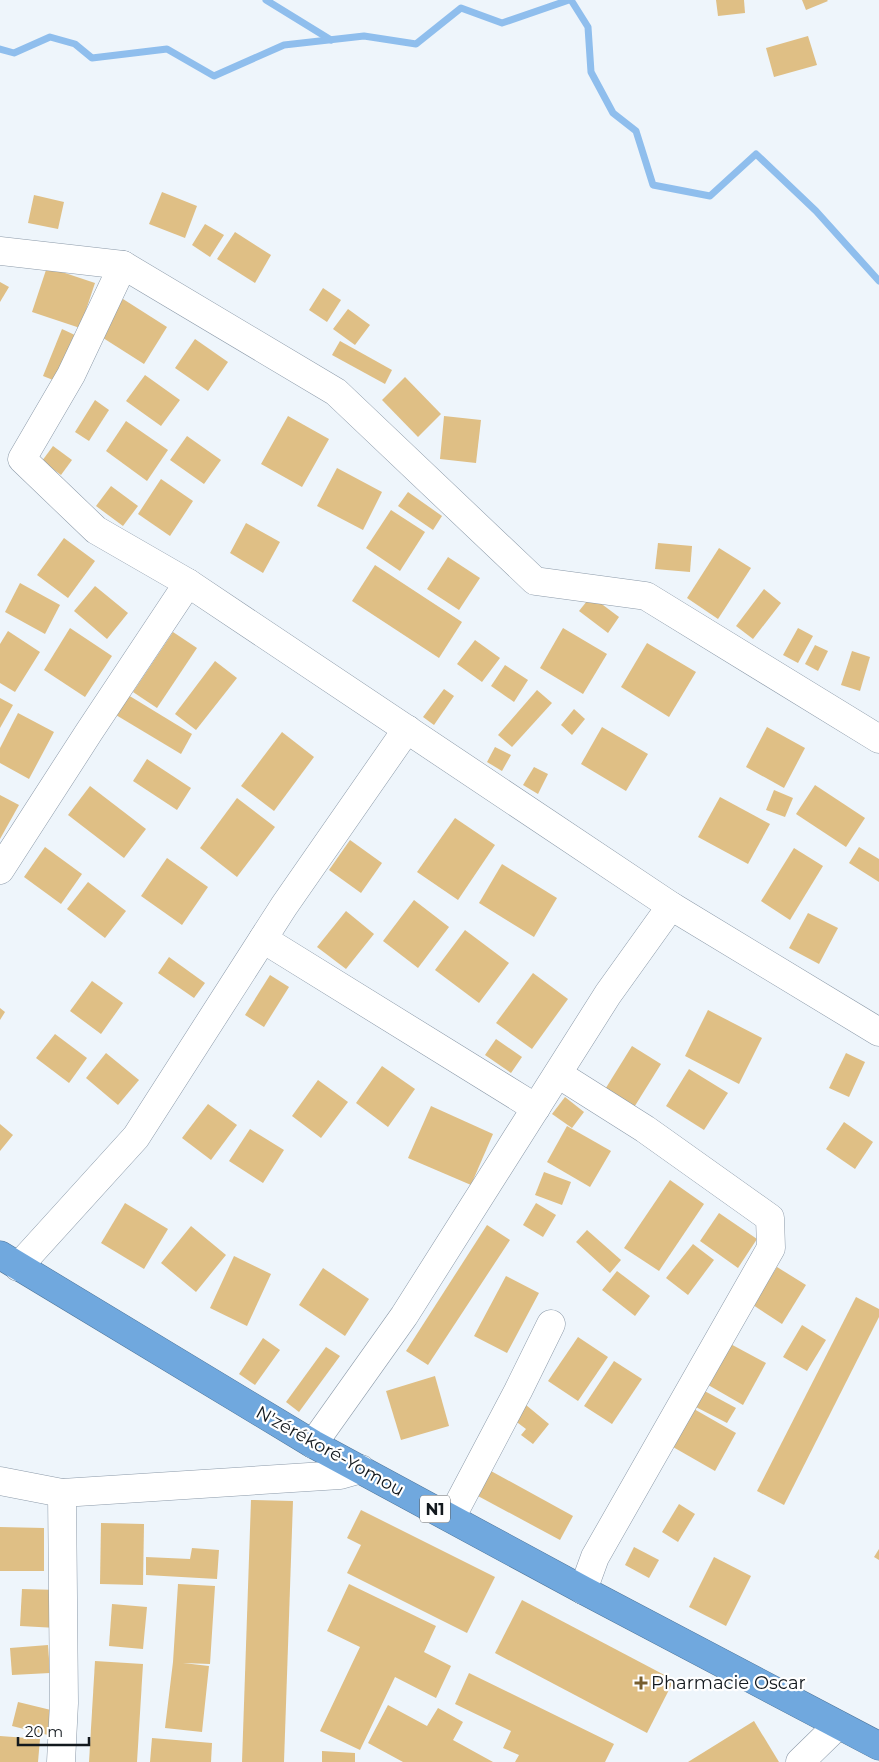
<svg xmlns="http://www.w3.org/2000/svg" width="879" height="1762" font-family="Montserrat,sans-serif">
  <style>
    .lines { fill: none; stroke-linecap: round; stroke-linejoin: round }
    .stream { stroke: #8fbeed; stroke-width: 7 }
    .building { fill: #dfbf85 }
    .minor-casing { stroke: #8c9aa9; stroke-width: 29 }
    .highway-casing { stroke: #4f769b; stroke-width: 29 }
    .minor { stroke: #fff; stroke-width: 28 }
    .highway { stroke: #70a8de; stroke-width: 28 }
    .poi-dot { fill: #775e2f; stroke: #fff; stroke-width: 2 }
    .labels { text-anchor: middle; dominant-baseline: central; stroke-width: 4.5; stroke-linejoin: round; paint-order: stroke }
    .shield { fill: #fff; stroke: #5a5e62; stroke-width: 1 }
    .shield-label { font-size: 16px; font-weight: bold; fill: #13191e }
    .street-label { font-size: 18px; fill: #13191e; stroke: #fff }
    .poi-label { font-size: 18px; fill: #13191e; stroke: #fff; text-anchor: start }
  </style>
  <rect width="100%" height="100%" fill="#eef5fb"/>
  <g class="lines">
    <g class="stream">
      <path d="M266,0L331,40"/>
      <path d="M571,0L588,27L591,72L613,113L636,131L653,185L710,196L756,154L816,211L879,281"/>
      <path d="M0,49L14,53L50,37L75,44L92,58L167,49L214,76L284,45L364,36L416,44L461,8L502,23L569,0"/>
    </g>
  </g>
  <g class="building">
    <path d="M716,0H744L745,13L718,16Z"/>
    <path d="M802,0H827L828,1L806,10Z"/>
    <path d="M808,36L817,65L774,77L766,48Z"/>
    <path d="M162,192L197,206L185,238L149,224Z"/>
    <path d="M34,195L64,202L58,229L28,223Z"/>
    <path d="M205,224L224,235L210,257L192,245Z"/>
    <path d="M235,232L271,255L255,283L217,259Z"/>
    <path d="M47,267L95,283L80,328L32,312Z"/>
    <path d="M0,282L9,287L0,302Z"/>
    <path d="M323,288L341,300L327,322L309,310Z"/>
    <path d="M123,299L167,327L144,364L100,336Z"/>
    <path d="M348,309L370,325L355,345L333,329Z"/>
    <path d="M62,329L77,336L58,382L43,376Z"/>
    <path d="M195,339L228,362L208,391L175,368Z"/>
    <path d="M340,341L392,370L385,384L332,355Z"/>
    <path d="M145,375L180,400L161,426L126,401Z"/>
    <path d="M405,377L441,414L418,437L382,400Z"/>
    <path d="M95,400L109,410L89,441L75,432Z"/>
    <path d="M288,416L329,439L302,487L261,464Z"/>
    <path d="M444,416L481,420L476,463L440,459Z"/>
    <path d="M126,421L168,450L147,481L106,451Z"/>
    <path d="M187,436L221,460L204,484L170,460Z"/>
    <path d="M53,446L72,460L61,475L42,461Z"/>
    <path d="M337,468L382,492L363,530L317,506Z"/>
    <path d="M161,479L193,501L170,536L138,514Z"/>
    <path d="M111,486L138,506L123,526L96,506Z"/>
    <path d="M408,492L442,516L433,530L398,506Z"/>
    <path d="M391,510L425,532L400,571L366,548Z"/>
    <path d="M246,523L280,542L263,573L230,553Z"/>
    <path d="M64,538L95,561L68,598L37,575Z"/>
    <path d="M658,543L692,546L690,572L655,569Z"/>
    <path d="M719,548L751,568L718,619L687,598Z"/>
    <path d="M448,557L480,578L459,610L427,589Z"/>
    <path d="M375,565L462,622L439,658L352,601Z"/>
    <path d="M20,583L60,605L45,634L5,612Z"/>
    <path d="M95,586L128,613L107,639L74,611Z"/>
    <path d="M764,589L781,603L753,639L736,626Z"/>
    <path d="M591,596L619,617L608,633L579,611Z"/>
    <path d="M70,628L112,656L85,697L44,670Z"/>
    <path d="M563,628L607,654L583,694L540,668Z"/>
    <path d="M798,628L813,636L798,663L783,655Z"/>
    <path d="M8,631L40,652L15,692L0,683V644Z"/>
    <path d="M173,632L197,648L157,708L133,692Z"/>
    <path d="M475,640L500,658L482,682L457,664Z"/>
    <path d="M647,643L696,672L669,717L621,687Z"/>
    <path d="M815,645L828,651L818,671L805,664Z"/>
    <path d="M852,651L870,657L860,691L841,685Z"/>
    <path d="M215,661L237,678L196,730L175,714Z"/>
    <path d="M505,665L528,680L514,702L491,686Z"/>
    <path d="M444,689L454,696L434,725L423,717Z"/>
    <path d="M537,690L552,703L512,747L498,735Z"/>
    <path d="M128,695L192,734L181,754L116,715Z"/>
    <path d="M0,698L13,705L0,728Z"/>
    <path d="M574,709L585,719L572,735L561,725Z"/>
    <path d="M18,713L54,732L29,779L0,763V748Z"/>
    <path d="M602,727L648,754L626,791L581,764Z"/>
    <path d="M767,727L805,748L784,788L746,767Z"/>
    <path d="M282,732L314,757L274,811L241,786Z"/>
    <path d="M495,747L511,755L502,771L487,762Z"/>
    <path d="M147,759L191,788L177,810L133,781Z"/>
    <path d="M534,767L548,774L538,794L523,785Z"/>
    <path d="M815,785L865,818L846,847L796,814Z"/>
    <path d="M90,786L146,829L124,858L68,815Z"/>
    <path d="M774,790L793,798L785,817L766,810Z"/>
    <path d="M0,795L19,805L0,839Z"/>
    <path d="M720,797L770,824L748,864L698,837Z"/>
    <path d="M237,798L275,827L237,877L200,848Z"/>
    <path d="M455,818L495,845L458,900L417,872Z"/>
    <path d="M350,840L382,863L361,893L329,870Z"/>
    <path d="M45,847L82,874L61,904L24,877Z"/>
    <path d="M859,847L879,859V882L849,863Z"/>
    <path d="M794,848L823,866L790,920L761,901Z"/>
    <path d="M167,858L208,887L182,925L141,896Z"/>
    <path d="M502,864L557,898L534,937L479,903Z"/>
    <path d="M88,882L126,911L105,938L67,909Z"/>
    <path d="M414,900L449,927L418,968L383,941Z"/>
    <path d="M346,911L374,934L346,969L317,947Z"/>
    <path d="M808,913L838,928L819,964L789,948Z"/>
    <path d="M465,930L509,963L479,1003L435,970Z"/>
    <path d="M169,957L205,983L194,998L158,973Z"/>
    <path d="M533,973L568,999L532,1049L496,1023Z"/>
    <path d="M270,975L289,987L264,1027L245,1015Z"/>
    <path d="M92,981L123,1003L101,1034L70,1011Z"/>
    <path d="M0,1008L5,1012L0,1020Z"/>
    <path d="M708,1010L762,1038L739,1084L685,1056Z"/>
    <path d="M55,1034L87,1058L69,1083L36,1058Z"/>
    <path d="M496,1039L522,1057L511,1073L485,1055Z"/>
    <path d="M632,1046L661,1064L633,1109L604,1091Z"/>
    <path d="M106,1053L139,1080L118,1105L86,1078Z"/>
    <path d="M846,1053L865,1062L849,1097L829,1088Z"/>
    <path d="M382,1066L415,1089L388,1127L356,1103Z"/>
    <path d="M689,1069L728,1093L704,1130L666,1106Z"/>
    <path d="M318,1080L348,1102L321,1138L292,1116Z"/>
    <path d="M565,1097L584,1112L572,1128L552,1114Z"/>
    <path d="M208,1104L237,1125L211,1160L182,1138Z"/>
    <path d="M431,1106L493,1134L471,1185L408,1158Z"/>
    <path d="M844,1122L873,1142L855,1169L826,1149Z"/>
    <path d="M0,1124L13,1135L0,1151Z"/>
    <path d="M567,1126L611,1151L590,1187L547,1162Z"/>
    <path d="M250,1129L284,1150L263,1183L229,1161Z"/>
    <path d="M544,1172L571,1182L562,1205L535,1195Z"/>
    <path d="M670,1180L704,1204L659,1271L624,1248Z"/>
    <path d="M125,1203L168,1229L144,1269L101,1243Z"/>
    <path d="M536,1203L556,1215L543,1237L523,1225Z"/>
    <path d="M719,1213L757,1239L738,1268L700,1241Z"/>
    <path d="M487,1225L510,1240L428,1365L406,1351Z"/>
    <path d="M191,1226L226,1255L196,1292L161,1263Z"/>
    <path d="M587,1230L621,1260L610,1273L576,1242Z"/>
    <path d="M693,1244L714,1260L688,1295L666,1278Z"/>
    <path d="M234,1256L271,1274L247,1326L210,1308Z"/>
    <path d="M777,1267L806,1285L782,1324L753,1305Z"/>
    <path d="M323,1268L369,1299L345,1336L299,1305Z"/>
    <path d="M617,1271L650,1296L635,1316L602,1290Z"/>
    <path d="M506,1276L539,1293L507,1353L474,1336Z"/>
    <path d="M856,1297L879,1309V1317L784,1505L757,1491Z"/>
    <path d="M802,1325L826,1340L807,1371L783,1357Z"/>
    <path d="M578,1337L608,1357L578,1401L548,1381Z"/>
    <path d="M263,1338L280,1350L255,1385L239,1374Z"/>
    <path d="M725,1341L766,1363L743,1405L703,1382Z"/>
    <path d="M326,1347L340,1356L299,1412L286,1402Z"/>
    <path d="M614,1361L642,1379L612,1424L584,1406Z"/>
    <path d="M435,1376L449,1426L401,1440L386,1391Z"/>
    <path d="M699,1388L736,1408L727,1423L690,1404Z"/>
    <path d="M526,1405L549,1424L533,1444L521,1435L526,1429L514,1420Z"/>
    <path d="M694,1409L736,1433L715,1471L673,1447Z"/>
    <path d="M491,1471L573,1516L560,1540L478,1496Z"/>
    <path d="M251,1500L293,1501L284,1762H242Z"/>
    <path d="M679,1504L695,1514L678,1542L662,1532Z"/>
    <path d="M361,1510L495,1577L467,1633L347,1573L361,1545L347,1538Z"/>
    <path d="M101,1523L144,1524L143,1585L100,1584Z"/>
    <path d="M0,1527L44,1528V1571H0Z"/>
    <path d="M634,1547L659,1560L649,1578L625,1565Z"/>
    <path d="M192,1548L219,1550L217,1579L146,1575V1557L190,1559Z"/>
    <path d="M879,1549V1560L874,1557Z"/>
    <path d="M714,1557L751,1576L726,1626L689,1607Z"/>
    <path d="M178,1584L215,1586L210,1664L183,1663L209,1666L202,1732L165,1728L173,1662Z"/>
    <path d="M349,1584L436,1626L424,1652L451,1666L436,1698L395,1677L360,1750L320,1731L360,1647L327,1631Z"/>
    <path d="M22,1589L59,1590L57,1628L20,1626Z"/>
    <path d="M522,1600L674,1680L647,1733L495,1653Z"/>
    <path d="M112,1604L147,1607L143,1649L109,1646Z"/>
    <path d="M48,1645L50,1673L12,1675L10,1648Z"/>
    <path d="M95,1661L143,1664L137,1762H89Z"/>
    <path d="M469,1673L614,1744L605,1762H515L519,1755L503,1748L511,1731L455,1704Z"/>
    <path d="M18,1702L55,1711L48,1735L12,1726Z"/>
    <path d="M388,1705L427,1726L438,1708L463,1722L453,1740L493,1762H403L368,1743Z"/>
    <path d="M754,1721L779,1762H688Z"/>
    <path d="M0,1736L40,1739L38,1762H0Z"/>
    <path d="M152,1738L212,1743L211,1762H150Z"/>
    <path d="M322,1751L355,1753V1762H322Z"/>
  </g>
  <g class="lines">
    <defs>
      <g id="minor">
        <path d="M0,251L123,265L336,392L535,581L646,596L879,739"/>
        <path d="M123,265L71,375L22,459L96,530L188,583L671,906L879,1032"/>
        <path d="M0,870L89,732L188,583"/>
        <path d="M263,939L536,1108"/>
        <path d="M558,1074L645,1129L770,1218L771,1248L595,1557L583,1590"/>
        <path d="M18,1267L136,1137L284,906L407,729"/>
        <path d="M313,1444L404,1316L608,994L671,906"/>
        <path d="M0,1481L62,1493L340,1475L361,1469"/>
        <path d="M451,1518L518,1391L551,1324"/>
        <path d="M61,1762L64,1703L62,1493"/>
        <path d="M800,1762L838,1725"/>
      </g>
      <path id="highway" d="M0,1255L313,1444L583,1590L879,1746"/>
    </defs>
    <use href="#minor" class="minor-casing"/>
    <use href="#highway" class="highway-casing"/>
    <use href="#minor" class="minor"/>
    <use href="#highway" class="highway"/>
  </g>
  <path class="poi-dot" d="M638.5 1675.5h5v5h5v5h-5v5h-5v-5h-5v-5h5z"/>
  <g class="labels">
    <rect class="shield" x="420" y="1495.5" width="30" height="27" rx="4"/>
    <g class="shield-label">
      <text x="435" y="1509">N1</text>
    </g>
    <g class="street-label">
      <text transform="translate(330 1451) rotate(29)">N'zérékoré-Yomou</text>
    </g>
    <g class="poi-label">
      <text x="651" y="1683">Pharmacie Oscar</text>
    </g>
  </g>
  <path d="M18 1737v8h71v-8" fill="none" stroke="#13191e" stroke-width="2.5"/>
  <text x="25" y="1737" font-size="15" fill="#13191e" stroke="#ffffff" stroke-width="4" paint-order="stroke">20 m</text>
</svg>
